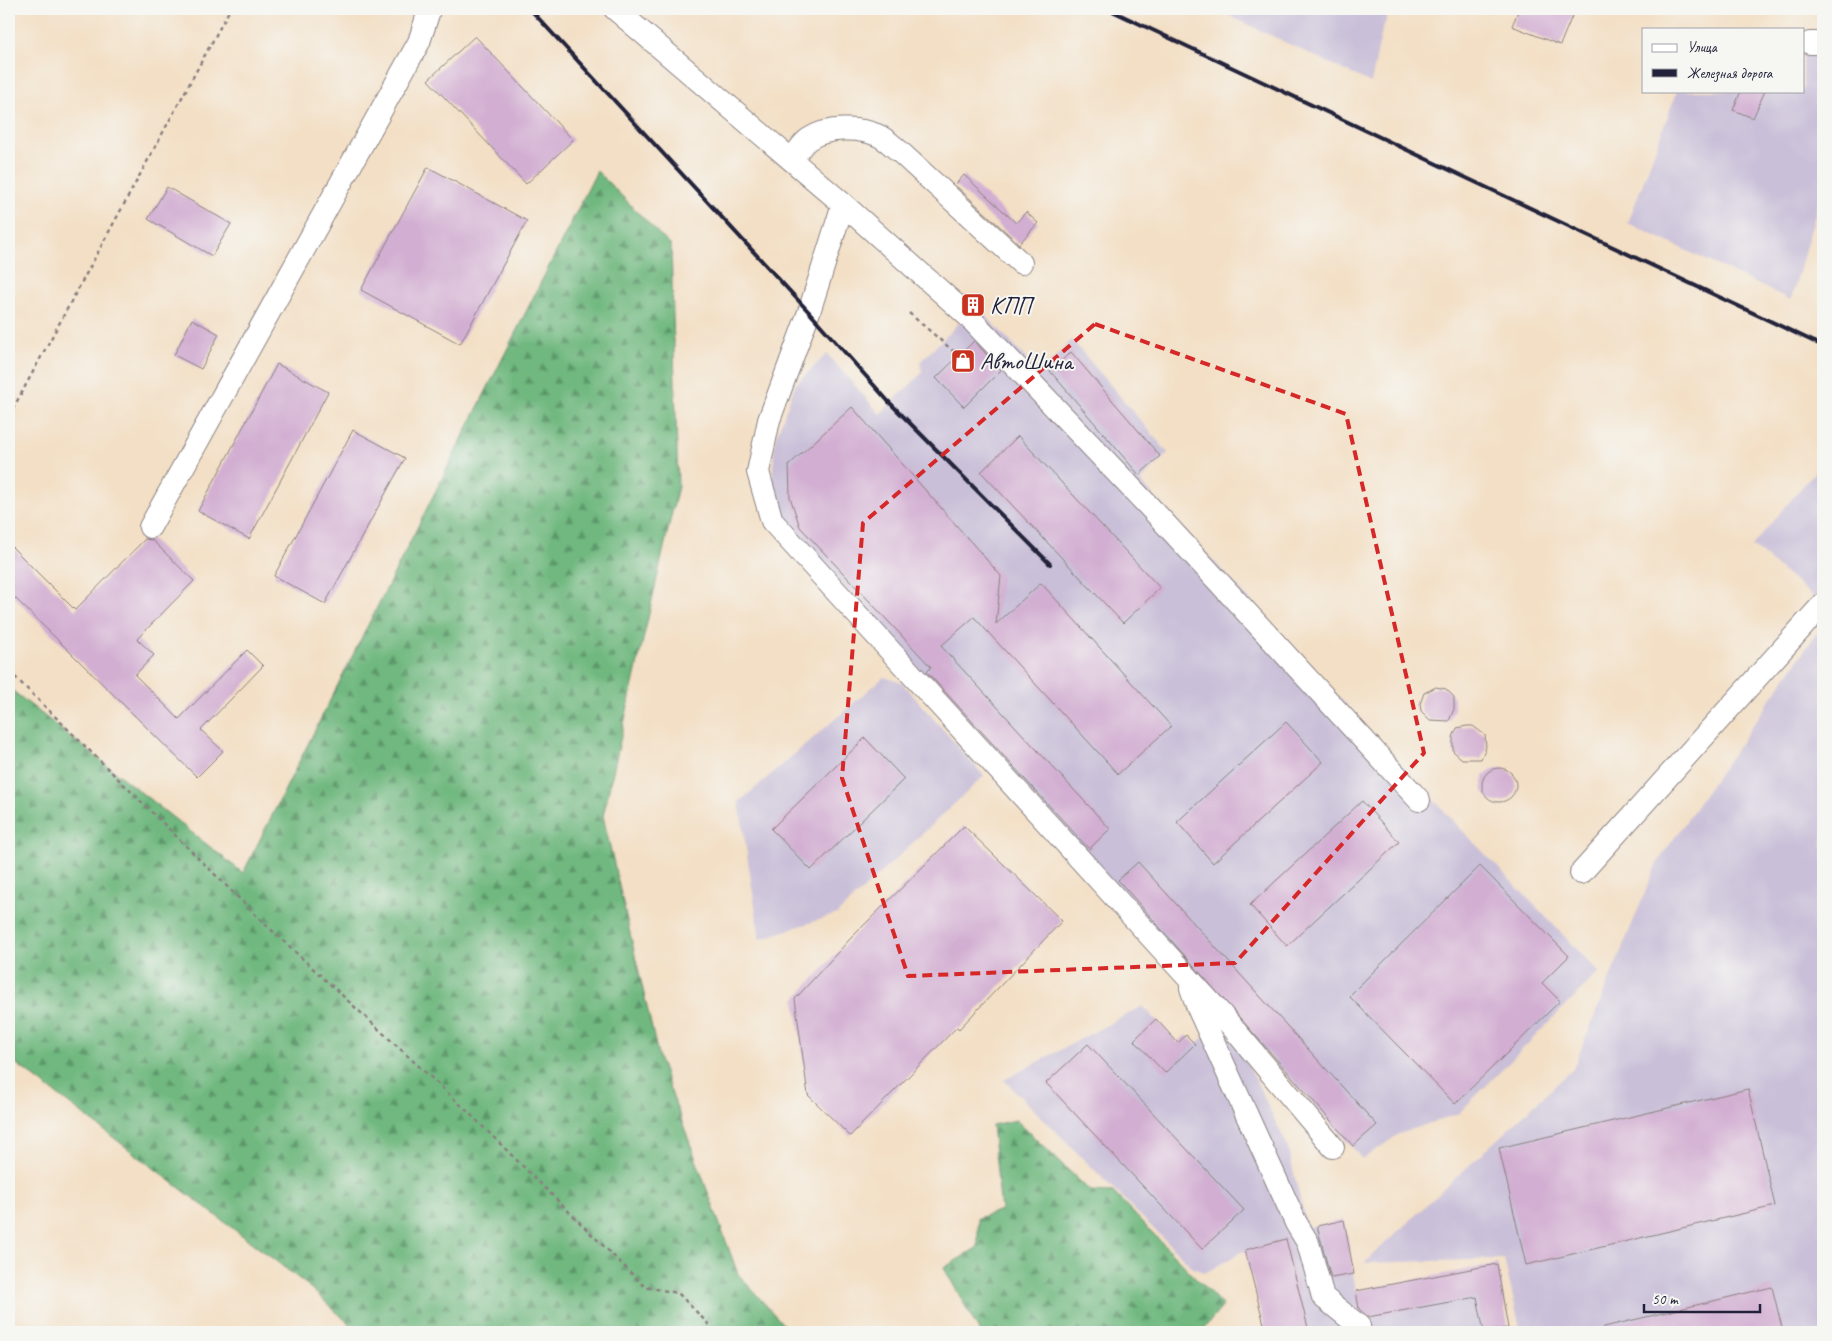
<svg xmlns="http://www.w3.org/2000/svg" width="1832" height="1341" font-family="Caveat,sans-serif">
  <style>
    .industrial { fill: #c9bfd8 }
    .forest { fill: url(#forest-firs); stroke: #486d5d }
    .building { fill: #d2aed2 }
    .lines { fill: none; stroke-linecap: round; stroke-linejoin: round }
    .minor-casing { stroke: #8a8080; stroke-width: 24 }
    .path { stroke: #8a8080; stroke-width: 2.5; stroke-dasharray: 4 4; stroke-linecap: butt }
    .minor { stroke: #fff; stroke-width: 22 }
    .rail { stroke: #22223b; stroke-width: 4 }
    .marked { fill: none; stroke: #d62828; stroke-width: 4; stroke-dasharray: 10 6; stroke-linejoin: round }
    .labels { text-anchor: middle; dominant-baseline: central; stroke-width: 4; stroke-linejoin: round; paint-order: stroke }
    .poi-label { font-size: 24px; fill: #22223b; stroke: #f6f6f2; text-anchor: start }
  </style>
  <defs>
    <pattern id="forest-firs" width="22" height="20" patternUnits="userSpaceOnUse" patternTransform="scale(1.25)"><rect width="22" height="20" fill="#6fb87f"/><path d="M5 1l3.5 6h-7zM16 11l3.5 6h-7z" fill="#5b9569"/></pattern>
  </defs>
  <rect width="100%" height="100%" fill="#f6f6f2"/>
  <filter id="ink" filterUnits="userSpaceOnUse"><feTurbulence type="fractalNoise" baseFrequency=".02" numOctaves="2"/><feDisplacementMap in="SourceGraphic" scale="10" xChannelSelector="R" yChannelSelector="G"/><feConvolveMatrix kernelMatrix="1 2 1 2 8 2 1 2 1" color-interpolation-filters="sRGB"/></filter>
  <filter id="wash" filterUnits="userSpaceOnUse"><feTurbulence type="fractalNoise" baseFrequency=".0096" numOctaves="4" result="noise"/><feDisplacementMap in="SourceGraphic" scale="20" xChannelSelector="R" yChannelSelector="G"/><feGaussianBlur stdDeviation="1.12" result="paint"/><feColorMatrix in="noise" values="0 0 0 0 0 0 0 0 0 0 0 0 0 0 0 0 0 1.4 0 .05"/><feComposite in="paint" operator="in"/></filter>
  <g filter="url(#wash)">
    <rect width="100%" height="100%" fill="#f3dfc5"/>
    <g class="industrial">
      <path d="M1215,9H1391L1382,30L1371,83Z"/>
      <path d="M1803,52H1823V186L1791,300L1628,223L1677,91H1803Z"/>
      <path d="M971,294L984,306L980,310L1040,373L1072,340L1168,453L1140,481L1459,827L1599,972L1459,1113L1399,1134L1363,1159L781,518L772,483L775,440L795,385L827,354L880,414L922,373L920,362L969,313L961,305Z"/>
      <path d="M1823,462V593L1817,600L1752,546Z"/>
      <path d="M1823,624V1332H1521L1504,1259L1364,1263L1573,1069L1657,863Z"/>
      <path d="M884,677L902,683L984,776L837,914L760,939L739,802Z"/>
      <path d="M1143,1006L1178,1043L1186,1035L1196,1044L1219,1023L1245,1058L1287,1145L1307,1227L1344,1221L1356,1291L1497,1264L1509,1332H1266L1245,1250L1205,1273L1193,1268L1004,1080Z"/>
    </g>
    <g class="forest">
      <path d="M597,171L671,246L678,486L603,816L659,1059L738,1274L790,1332H358L306,1284L9,1058V688L243,873Z"/>
      <path d="M1016,1120L1090,1191L1113,1192L1223,1306L1201,1332H980L944,1268L978,1247V1218L1001,1210L992,1125Z"/>
    </g>
    <g id="blocks">
      <g class="building">
        <path d="M1519,9H1575L1560,45L1512,26Z"/>
        <path d="M475,36L573,140L526,184L428,80Z"/>
        <path d="M1741,91H1765L1753,118L1733,110Z"/>
        <path d="M428,167L527,221L460,344L361,290Z"/>
        <path d="M964,175L1016,223L1026,212L1038,223L1019,244L955,185Z"/>
        <path d="M167,187L231,224L212,256L148,219Z"/>
        <path d="M192,319L219,334L201,369L174,355Z"/>
        <path d="M974,341L1001,370L964,407L936,378Z"/>
        <path d="M1071,352L1160,456L1139,475L1050,371Z"/>
        <path d="M277,364L328,392L249,539L198,511Z"/>
        <path d="M852,407L1001,576L996,624L1041,583L1171,726L1118,774L974,617L941,646L1110,829L1089,849L927,672L931,667L800,527L790,497L789,465Z"/>
        <path d="M353,430L405,458L325,604L274,576Z"/>
        <path d="M1018,436L1160,588L1123,623L981,472Z"/>
        <path d="M145,539L152,540L194,581L137,639L154,655L135,675L179,719L247,650L263,666L201,730L223,751L197,777L9,592V544L75,610Z"/>
        <path d="M1436,687L1446,689L1454,697V709L1449,721L1430,720L1421,711L1420,704L1424,693Z"/>
        <path d="M1286,722L1323,762L1213,863L1177,822Z"/>
        <path d="M1467,726H1473L1485,735L1486,747L1481,759H1462L1453,751V737L1457,728Z"/>
        <path d="M865,738L904,779L811,870L771,829Z"/>
        <circle cx="1499" cy="785" r="17"/>
        <path d="M1362,801L1399,842L1287,946L1250,905Z"/>
        <path d="M964,826L1062,921L959,1029L957,1027L850,1136L808,1095L795,999L850,939Z"/>
        <path d="M1138,862L1377,1125L1353,1146L1118,880Z"/>
        <path d="M1480,866L1569,956L1542,983L1560,1001L1455,1104L1349,996Z"/>
        <path d="M1156,1019L1178,1043L1186,1035L1195,1044L1165,1073L1134,1040Z"/>
        <path d="M1088,1044L1244,1210L1202,1249L1046,1083Z"/>
        <path d="M1748,1089L1775,1206L1526,1265L1499,1148Z"/>
        <path d="M1344,1220L1354,1274L1331,1278L1317,1226Z"/>
        <path d="M1286,1239L1309,1332H1266L1245,1250Z"/>
        <path d="M1497,1264L1508,1328L1484,1332L1477,1297L1368,1317L1359,1309L1356,1291Z"/>
        <path d="M1772,1287L1783,1332H1604V1327Z"/>
      </g>
    </g>
  </g>
  <g filter="url(#ink)">
    <use href="#blocks" fill-opacity="0" stroke="#8a8080" stroke-width="1"/>
    <g class="lines">
      <defs>
        <g id="minor">
          <path d="M615,9L843,204L809,312L769,420L758,472L772,521L1222,1015L1333,1147"/>
          <path d="M1810,43H1823"/>
          <path d="M791,159C797,153 802,144 809,139C826,127 859,127 877,135C885,138 893,146 899,151L1021,263"/>
          <path d="M843,204L967,315L1159,517L1419,800"/>
          <path d="M150,527L419,42L428,14L426,9"/>
          <path d="M1581,873L1823,604"/>
          <path d="M1191,988L1198,1008L1296,1223L1308,1243L1323,1297L1359,1326L1360,1332"/>
        </g>
      </defs>
      <use href="#minor" class="minor-casing"/>
      <g class="path">
        <path d="M909,313L959,356"/>
        <path d="M9,416L230,9"/>
        <path d="M9,671L266,925L464,1108L645,1287L678,1293L716,1332"/>
      </g>
      <use href="#minor" class="minor"/>
      <g class="rail">
        <path d="M530,9L809,312L888,401L1050,564"/>
        <path d="M1108,9L1823,346"/>
      </g>
    </g>
  </g>
  <path class="marked" d="M1095,324L1346,414L1424,753L1235,963L908,976L842,778L863,523Z"/>
  <defs>
    <symbol id="building-square" viewBox="-11 -11 22 22"><rect x="-9" y="-9" width="18" height="18" rx="4" fill="#c8321e" stroke="#f6f6f2"/><path d="M-4-6H4V6H1V3H-1V6H-4ZM-2.5-4.3h1.7v1.8h-1.7ZM.8-4.3h1.7v1.8H.8ZM-2.5-1h1.7V.8h-1.7ZM.8-1h1.7V.8H.8Z" fill="#fff"/></symbol>
    <symbol id="shop-square" viewBox="-11 -11 22 22"><rect x="-9" y="-9" width="18" height="18" rx="4" fill="#c8321e" stroke="#f6f6f2"/><path d="M-5-2.5h2.3a2.7 3.5 0 0 1 5.4 0H5L5.5 6h-11ZM-1.5-2.5h3a1.5 2.3 0 0 0-3 0Z" fill="#fff"/></symbol>
  </defs>
  <g fill-rule="evenodd">
    <use href="#building-square" x="959" y="291" width="28" height="28"/>
    <use href="#shop-square" x="949" y="347" width="28" height="28"/>
  </g>
  <g class="labels">
    <g class="poi-label">
      <text x="990" y="305">КПП</text>
      <text x="980" y="361">АвтоШина</text>
    </g>
  </g>
  <rect width="1832" height="1341" fill="none" stroke="#f6f6f2" stroke-width="30"/>
  <rect x="1642" y="28" width="162" height="65" fill="#f6f6f2" stroke="#a1a1a9"/>
  <rect x="1652" y="44" width="25" height="8" fill="#ffffff" stroke="#a1a1a9"/>
  <text x="1687" y="52" font-size="15" fill="#22223b">Улица</text>
  <rect x="1652" y="69" width="25" height="8" fill="#22223b" stroke="#a1a1a9"/>
  <text x="1687" y="78" font-size="15" fill="#22223b">Железная дорога</text>
  <path d="M1644 1304v8h116v-8" fill="none" stroke="#22223b" stroke-width="2.5"/>
  <text x="1652" y="1304" font-size="15" fill="#22223b" stroke="#f6f6f2" stroke-width="4" paint-order="stroke">50 m</text>
</svg>
